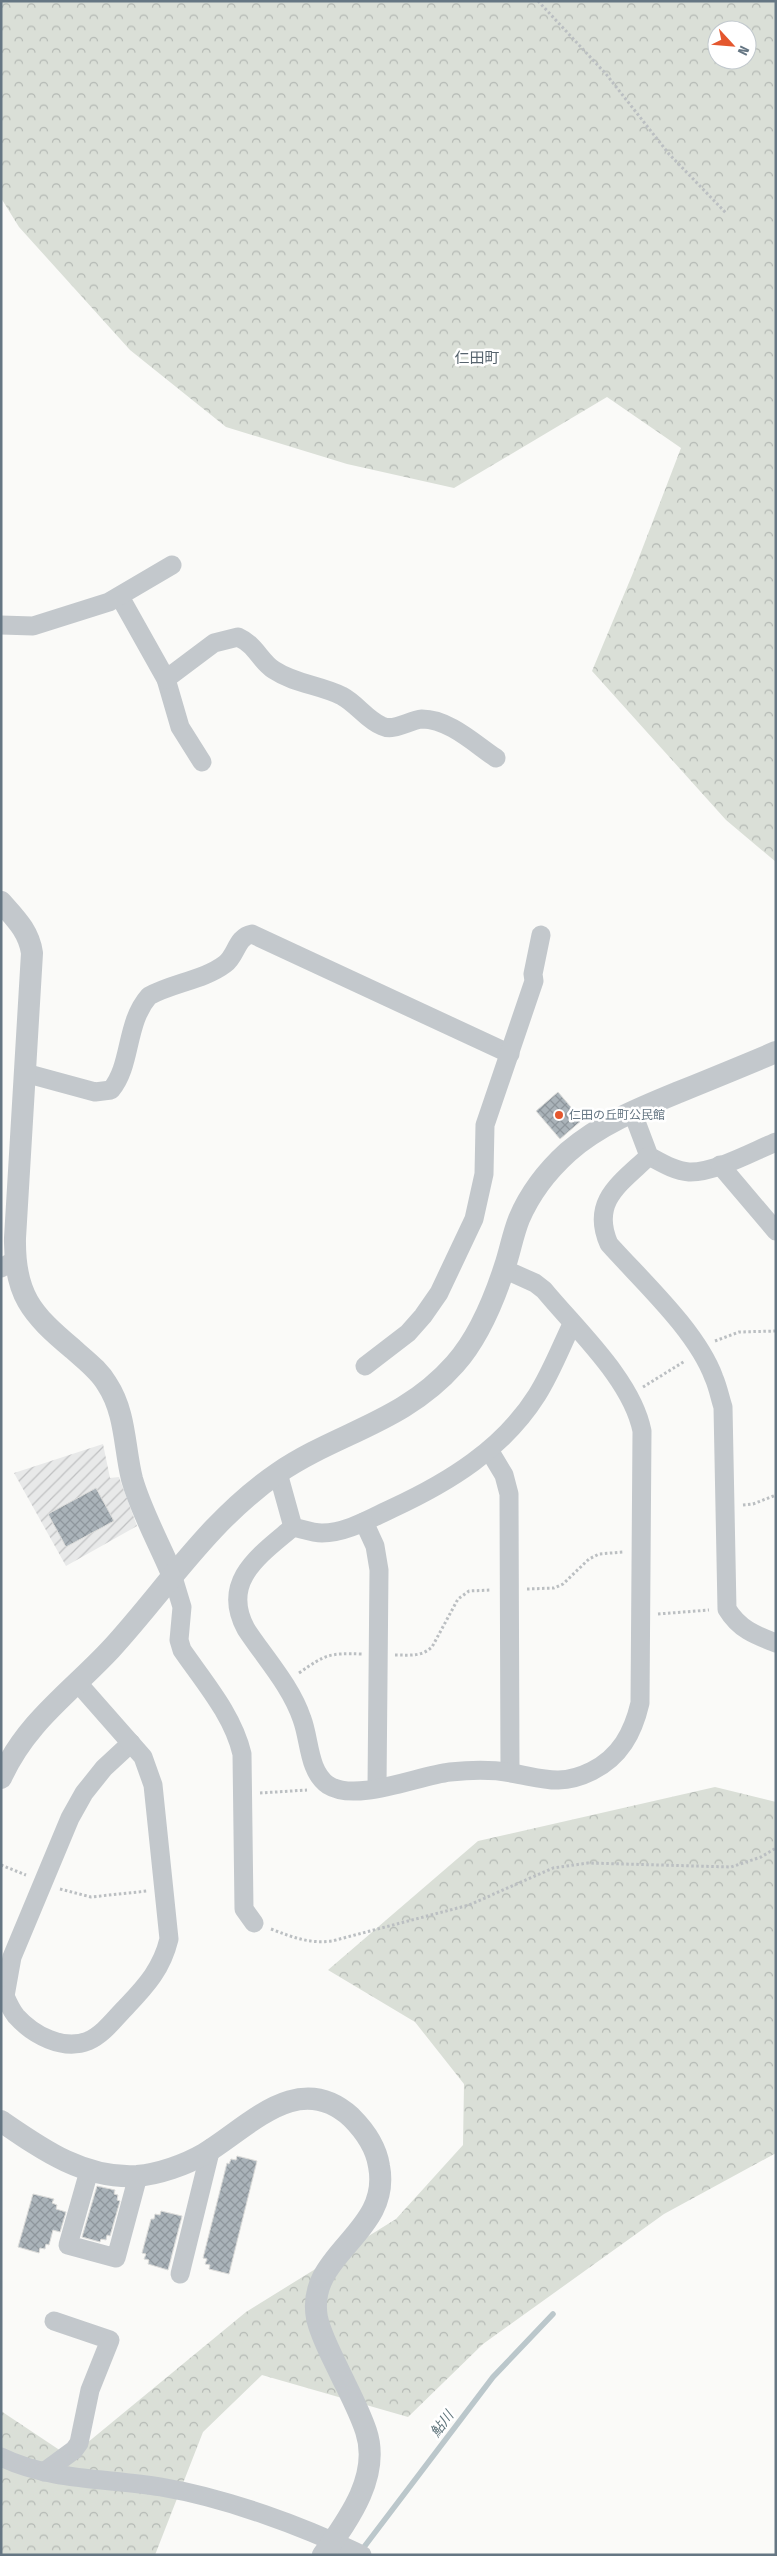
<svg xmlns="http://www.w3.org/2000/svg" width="777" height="2556" font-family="'Fira Sans Condensed','Noto Sans JP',sans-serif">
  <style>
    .industrial { fill: url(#industrial-furrows) }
    .forest { fill: url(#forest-crowns); fill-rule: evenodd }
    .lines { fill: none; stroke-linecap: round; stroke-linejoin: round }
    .stream { stroke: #bbc7cb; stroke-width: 5.5 }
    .building { fill: url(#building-cross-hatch); stroke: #dcdcda }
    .path { stroke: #bbbfc2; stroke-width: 3; stroke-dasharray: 2.5 2.5; stroke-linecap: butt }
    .minor { stroke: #c3c8cc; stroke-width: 19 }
    .tertiary { stroke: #c3c8cc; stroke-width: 22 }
    .poi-dot { fill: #e4572e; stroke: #fff; stroke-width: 2 }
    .labels { text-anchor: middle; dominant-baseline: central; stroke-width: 5; stroke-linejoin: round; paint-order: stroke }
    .poi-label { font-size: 12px; fill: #657683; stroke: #fff; text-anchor: start }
    .water-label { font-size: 14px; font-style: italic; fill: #60757c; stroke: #fff }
    .quarter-label { font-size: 15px; fill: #57646e; stroke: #fff }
  </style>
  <defs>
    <pattern id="industrial-furrows" width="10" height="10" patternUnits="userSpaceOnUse" patternTransform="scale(1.25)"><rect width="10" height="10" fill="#e8e9e9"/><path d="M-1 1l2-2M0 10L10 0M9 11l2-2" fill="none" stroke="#c0c1c2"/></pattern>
    <pattern id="forest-crowns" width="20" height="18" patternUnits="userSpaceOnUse" patternTransform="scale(1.25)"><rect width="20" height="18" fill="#dadfd7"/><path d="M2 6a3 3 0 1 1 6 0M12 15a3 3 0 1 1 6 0" fill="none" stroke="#b4b9b4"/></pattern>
    <pattern id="building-cross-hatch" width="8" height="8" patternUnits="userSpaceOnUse" patternTransform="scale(1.25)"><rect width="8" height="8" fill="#aab3b9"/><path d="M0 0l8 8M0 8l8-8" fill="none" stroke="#8e969c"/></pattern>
  </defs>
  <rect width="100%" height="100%" fill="#fafaf8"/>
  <path class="industrial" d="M103,1444L110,1478L119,1477L137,1526L66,1566L14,1473Z"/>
  <g class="forest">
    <path d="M1,1H776V862L726,820L592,671L633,573L681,448L607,397L454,488L347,464L226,427L130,350L19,227L1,198ZM717,30H747V60H717Z"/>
    <path d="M715,1787L776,1802V2153L664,2214L483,2344L408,2417L262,2375L203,2432L155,2555H1V2411L70,2457L246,2312L396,2219L463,2145L464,2084L415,2022L328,1970L478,1841Z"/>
  </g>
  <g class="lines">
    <path class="stream" d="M361,2551L493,2377L553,2314"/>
  </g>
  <g class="building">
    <path d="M558,1092L582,1120L560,1139L536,1111Z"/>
    <path d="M96,1488L114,1521L66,1547L48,1514Z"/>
    <path d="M237,2156L257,2161L229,2274L209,2269L210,2265L205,2264L207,2259L203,2258L227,2163L229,2164L231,2159L236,2160Z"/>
    <path d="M97,2186L115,2190L114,2194L118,2195L117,2200L120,2201L110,2236L107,2235L106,2240L101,2239L100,2242L82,2237Z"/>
    <path d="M33,2194L54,2199L52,2203L57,2205L56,2209L66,2212L60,2232L53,2230L49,2245L46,2244L45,2249L40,2248L39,2253L18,2247Z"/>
    <path d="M161,2211L182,2216L168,2270L148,2264L149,2260L144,2259L146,2254L142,2253L151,2219H154L155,2214L160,2215Z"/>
  </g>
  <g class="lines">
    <g class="path">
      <path d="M538,1L606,74L669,154L726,213"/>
      <path d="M715,1341L739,1332L776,1331"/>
      <path d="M643,1387L685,1361"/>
      <path d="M743,1505L753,1504L776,1495"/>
      <path d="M527,1589L554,1588L563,1584L589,1559L599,1554L623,1552"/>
      <path d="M658,1614L709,1610"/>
      <path d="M395,1655C410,1655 421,1657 432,1647L458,1599L469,1591L491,1590"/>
      <path d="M299,1673C326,1654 329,1653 362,1654"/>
      <path d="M260,1793L307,1790"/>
      <path d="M1,1865L26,1875"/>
      <path d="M60,1889L91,1897L147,1891"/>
      <path d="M271,1929C292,1937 309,1944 332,1941L469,1905L553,1868L588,1863L731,1867L761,1857L776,1848"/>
    </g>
    <g class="minor">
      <path d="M120,597L166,679L180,727L202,762"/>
      <path d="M1,625L33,626L109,602L172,565"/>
      <path d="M166,679L214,643L238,637C256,645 260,661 274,670C295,684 320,685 342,696C357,704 367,720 382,726C394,732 409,720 422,719C449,719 475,744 496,758"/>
      <path d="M25,1073L95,1092L111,1090C132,1065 125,1023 149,996C172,983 204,980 225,964C237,955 236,937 252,934L510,1054"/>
      <path d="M632,1111L649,1156C662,1163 675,1171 689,1172C714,1173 752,1152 776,1142"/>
      <path d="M649,1156C621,1183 590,1201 609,1244C642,1281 697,1331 714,1378C718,1387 720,1398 723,1407L727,1609C739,1629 755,1635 776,1643"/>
      <path d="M720,1165L776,1231"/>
      <path d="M1,1268L15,1260"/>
      <path d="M365,1366L408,1333L423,1316L439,1293L474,1219L484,1174L485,1125L534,981L533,974L541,935"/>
      <path d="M489,1450L504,1475L509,1494L510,1772"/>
      <path d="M278,1473L293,1527C302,1529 313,1533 322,1533C347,1533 371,1518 393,1508C449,1482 503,1449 537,1395C551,1373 561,1347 572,1324"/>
      <path d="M364,1522L375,1546L379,1570L377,1788"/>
      <path d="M293,1527C260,1555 220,1581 246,1629C265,1658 291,1686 302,1719C310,1740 308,1771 328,1785C356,1803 417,1776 450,1772C470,1770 491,1769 511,1773C542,1778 560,1787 592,1771C620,1757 633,1733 640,1703L642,1431C632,1380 577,1330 544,1290L535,1283L504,1269"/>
      <path d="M172,1574L182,1607L179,1640L182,1650C204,1682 233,1715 242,1754L244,1909L254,1923"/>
      <path d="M5,1996L12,1957L70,1818L84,1793L104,1768L131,1743"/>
      <path d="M1,1997L5,1996C8,2003 12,2011 16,2016C33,2035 63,2051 88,2041C104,2034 115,2018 127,2006C147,1985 162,1968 169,1939L153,1785L143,1757L77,1682"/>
      <path d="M89,2171L68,2245L116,2258L138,2176"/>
      <path d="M180,2274L211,2148"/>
      <path d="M1,2457C50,2481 108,2478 161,2487C226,2498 303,2526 362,2555"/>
      <path d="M44,2472L74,2450L79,2443L90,2390L110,2340L54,2321"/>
    </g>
    <g class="tertiary">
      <path d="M1,902C15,918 29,931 32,953L15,1238C14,1294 31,1314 73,1349C85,1360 99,1370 107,1384C126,1413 124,1447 132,1479C141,1511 159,1543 172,1574"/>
      <path d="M1,1778C26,1722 71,1692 111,1649C166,1589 209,1520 278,1473C338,1432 403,1423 455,1364C479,1337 494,1300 505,1266C510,1251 513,1234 519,1219C530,1193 547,1171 568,1152C600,1124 640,1108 679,1092C711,1079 743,1066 776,1052"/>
      <path d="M1,2121C43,2150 84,2179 137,2176C159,2174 185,2165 204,2154C249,2127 298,2069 351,2117C365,2131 376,2146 379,2166C392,2234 305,2253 317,2318C321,2336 331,2354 339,2371C348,2390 359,2410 366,2431C381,2476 348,2520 323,2555"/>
    </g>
  </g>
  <circle class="poi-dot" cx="559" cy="1115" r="5"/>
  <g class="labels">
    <g class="poi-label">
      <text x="569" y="1115">仁田の丘町公民館</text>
    </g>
    <g class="water-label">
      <text transform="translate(442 2424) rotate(-53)">鮎川</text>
    </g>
    <g class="quarter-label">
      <text x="477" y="358">仁田町</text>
    </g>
  </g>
  <rect width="777" height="2556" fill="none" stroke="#657683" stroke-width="5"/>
  <g transform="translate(732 45) rotate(116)"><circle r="24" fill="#ffffff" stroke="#c1c8cd"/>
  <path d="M0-4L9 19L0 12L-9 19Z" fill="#e4572e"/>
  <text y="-8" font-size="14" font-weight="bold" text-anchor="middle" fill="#657683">N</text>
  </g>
</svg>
